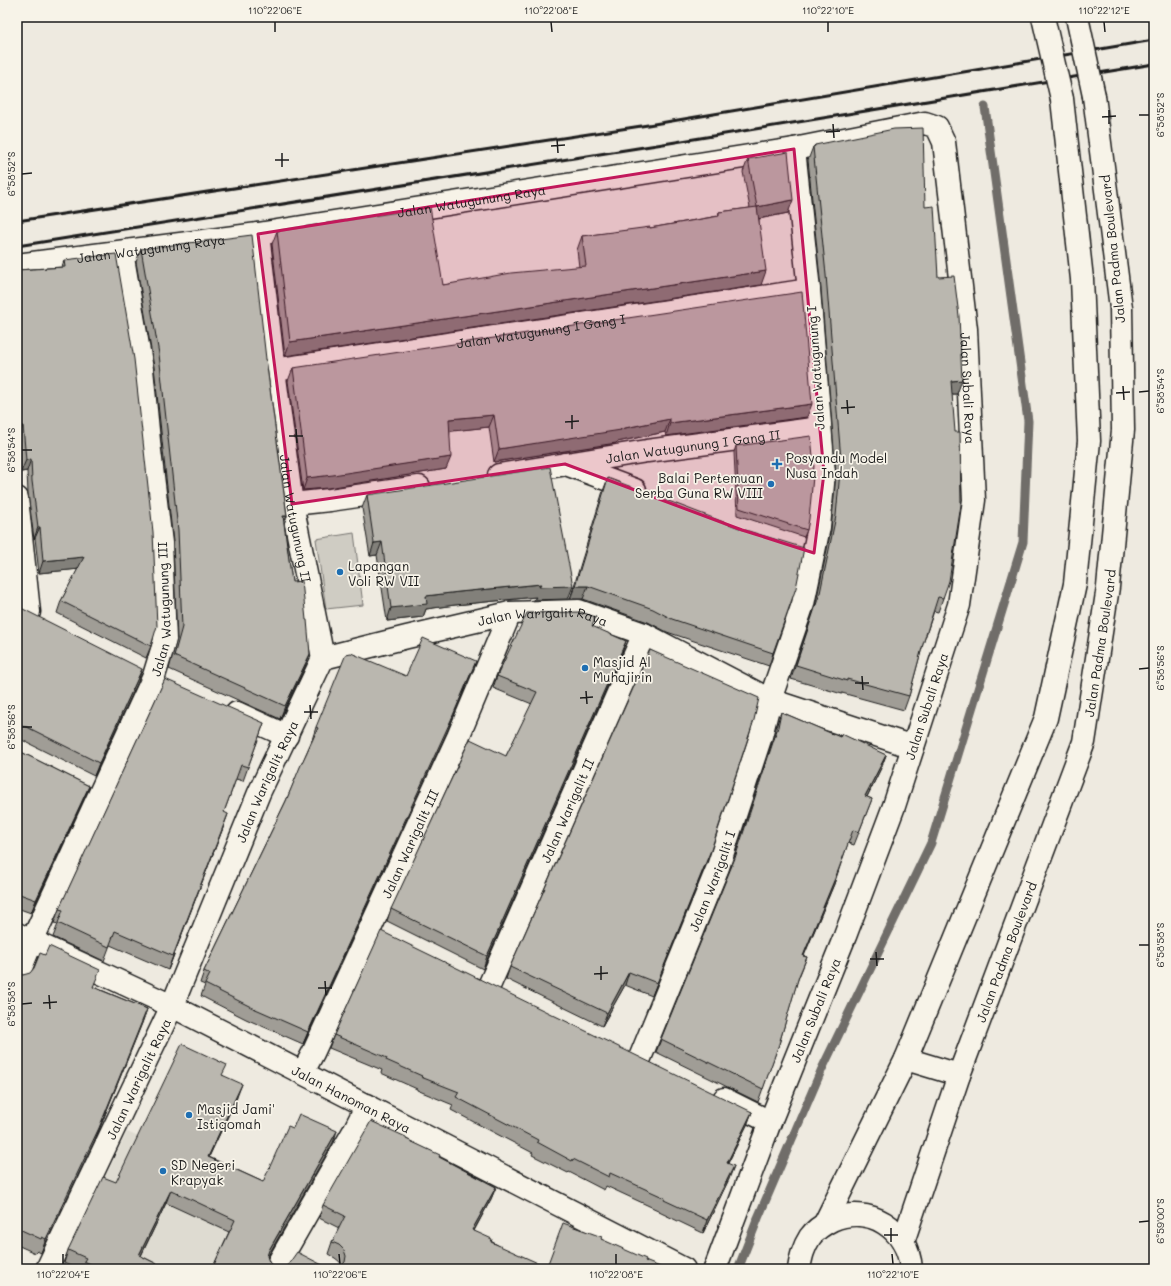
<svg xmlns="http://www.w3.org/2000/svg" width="1171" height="1286" font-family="Mali,sans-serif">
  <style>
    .built { fill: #dedbd1 }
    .green { fill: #cfccc3; stroke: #767470 }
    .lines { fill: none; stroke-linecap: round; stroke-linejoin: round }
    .stream { stroke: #6f6d69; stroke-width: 9 }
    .minor-casing { stroke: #1c1c1c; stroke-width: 25 }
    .minor { stroke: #f7f3e8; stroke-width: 22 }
    .rail { stroke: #1c1c1c; stroke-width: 3 }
    .minor-bridge-casing { stroke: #1c1c1c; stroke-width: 25; stroke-linecap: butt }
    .minor-bridge { stroke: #f7f3e8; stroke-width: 22 }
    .wall { fill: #a09d96; stroke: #1c1c1c }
    .shaded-wall { fill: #82807a; stroke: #1c1c1c }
    .building { fill: #bab7af; stroke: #1c1c1c }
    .marked { fill: #c2185b; fill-opacity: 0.2; stroke: #c2185b; stroke-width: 3; stroke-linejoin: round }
    .ticks { fill: none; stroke: #1c1c1c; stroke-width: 1.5 }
    .poi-dot { fill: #1f6fb2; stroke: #f7f3e8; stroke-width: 1.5 }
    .labels { text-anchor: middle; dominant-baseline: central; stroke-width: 3.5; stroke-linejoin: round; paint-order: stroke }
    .street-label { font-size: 13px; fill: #1c1c1c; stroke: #f7f3e8 }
    .poi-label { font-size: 13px; fill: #1c1c1c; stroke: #f7f3e8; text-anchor: start }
    .neatline { fill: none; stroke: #1c1c1c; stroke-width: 1.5 }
    .ticks-label { font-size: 10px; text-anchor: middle; fill: #1c1c1c }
  </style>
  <rect width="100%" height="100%" fill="#eeeae0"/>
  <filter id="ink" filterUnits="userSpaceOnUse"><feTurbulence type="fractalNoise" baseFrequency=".025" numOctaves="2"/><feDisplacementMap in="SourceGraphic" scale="8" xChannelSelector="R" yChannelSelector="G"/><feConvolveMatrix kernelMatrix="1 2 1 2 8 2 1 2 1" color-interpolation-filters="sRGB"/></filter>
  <g filter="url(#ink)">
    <path class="built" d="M127,1132L307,1210L276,1269H61Z"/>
    <path class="green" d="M354,533L363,605L326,609L316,539Z"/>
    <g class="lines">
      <path class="stream" d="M738,1269L758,1218L821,1071L931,843L1023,542L1028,421L985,107"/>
      <defs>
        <g id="minor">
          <path id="s1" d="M258,234L274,370L292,504L323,658"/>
          <path id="s2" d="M17,265L258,234L794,149L925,123L937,127L944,142L966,329L974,500L959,605L894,806L845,936L770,1122L715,1269"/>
          <path id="s3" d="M274,370L809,290"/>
          <path d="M566,464L635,490"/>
          <path id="s4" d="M499,475L647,451L820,428"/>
          <path d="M17,498L29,612"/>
          <path d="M292,504L330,500L419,487"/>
          <path d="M237,713L287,736"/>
          <path id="s5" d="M17,934L172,1006L684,1269"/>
          <path id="s6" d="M17,977L32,941L154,676L165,640L161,543L150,451L142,369L122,252"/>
          <path id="s7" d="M489,986L644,634"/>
          <path id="s8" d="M640,1058L718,867L761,736L770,700L803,604L819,527L824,473L809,290L794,149"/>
          <path d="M906,1059L959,1075"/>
          <path id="s9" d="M303,1072L313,1053L458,737L510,613"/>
          <path d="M724,1099L770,1122"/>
          <path d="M825,1223L906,1059L1046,718L1075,584L1089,441L1082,279L1062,99"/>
          <path id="s10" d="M903,1242L959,1075L1084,742L1108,587L1123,430L1121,308L1094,96"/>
          <path id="s11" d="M47,1269L172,1006L259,793L323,658L407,637L510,613L579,611L644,634L770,700L913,747"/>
          <path d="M275,1269L354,1131L367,1105"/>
          <path d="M799,1269C801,1257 803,1248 810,1237C815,1230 824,1224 832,1220C869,1204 908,1228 911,1269"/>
        </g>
      </defs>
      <use href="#minor" class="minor-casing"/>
      <use href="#minor" class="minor"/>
      <g class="rail">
        <path d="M17,221L648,125L1154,40"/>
        <path d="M17,246C397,188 775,126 1154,64"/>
      </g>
      <defs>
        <g id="minor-bridge">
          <path d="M1043,17L1062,99"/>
          <path d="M1077,17L1094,96"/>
        </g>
      </defs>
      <use href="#minor-bridge" class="minor-bridge-casing"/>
      <use href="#minor-bridge" class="minor-bridge"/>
    </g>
    <g class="wall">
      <path d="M815,145L925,207L938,277L957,394H952L943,598L938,612L934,611L923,644L909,696L904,710L842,693V694L791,679L815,607L831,530L836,474L821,289L808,160L813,147Z"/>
      <path d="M748,159L788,213L759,219L761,285L285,356L272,244L277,231L443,285L579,267L577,250L582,236L650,228L718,216L719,212L750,208L743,172Z"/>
      <path d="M141,249L266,359L287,516L284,523L292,582L305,667L280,719L169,669L177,639L173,542L154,367L136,262Z"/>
      <path d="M64,260L151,646L146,658L57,613L61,601L78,569L39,573L35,538L34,539L28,493L27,471L21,472L19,438H17V270L62,267Z"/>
      <path d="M293,368L807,417L666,436L665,432L617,442L616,443L494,462L489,427L450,431L446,469L328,488L303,490L288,381Z"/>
      <path d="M736,446L807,530L804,537L737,515L734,452Z"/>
      <path d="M608,478L773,653L769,666L667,632L648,622L583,599H570L603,491Z"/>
      <path d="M367,495L568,599L534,600L536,597L455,605L426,609L423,617L387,621L377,555L370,556L362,508Z"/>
      <path d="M17,606L138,682L94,776L22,740L17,739Z"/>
      <path d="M622,653L483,969L387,921L391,909L506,756L532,704L493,688L497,676Z"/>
      <path d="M471,673L447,732L303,1044L246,1019L201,996L205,985L200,983L204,971L286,801L312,740L316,727L406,676Z"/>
      <path d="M781,712L840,737L886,755L881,768L867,797L872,799L854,845L848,843L834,884L804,956L807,957L797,982L779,1044L758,1102L656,1052L732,864L773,740L777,724Z"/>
      <path d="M264,723L243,781L236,779L224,812L223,828L168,970L110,945L104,961L53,937L58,924L54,923L59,909Z"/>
      <path d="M17,750L89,786L84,798L31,913L17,908Z"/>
      <path d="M706,863L652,996L625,985L602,1026L506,979L510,967Z"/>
      <path d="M17,974L94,987L147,1009L142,1023L94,1142L41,1253L37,1251L35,1253L17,1245Z"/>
      <path d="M334,1035L752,1112L747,1125L728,1163L729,1179L703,1233L659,1212L660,1211L606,1186L604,1190L569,1172L568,1173L532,1155L533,1153L451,1110L453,1105L417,1090V1089L381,1073L382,1070L329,1048Z"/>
      <path d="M223,1075L237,1097L209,1157L263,1182L293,1128L333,1143L267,1257L269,1262L274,1267L280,1269L328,1268L334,1269L340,1267L341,1266L340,1262L335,1258L328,1254L332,1242L339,1228L319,1218L323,1205L406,1139L496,1187L491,1199L474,1231L538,1269H212L229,1232L166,1203L141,1256L167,1269H77L64,1263L68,1250L116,1182Z"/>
    </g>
    <g class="shaded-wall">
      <path d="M793,200L788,213L752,220L757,207Z"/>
      <path d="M766,271L761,285L285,356L290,342Z"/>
      <path d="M962,380L957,394H946L951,381Z"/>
      <path d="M812,404L807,417L666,436L670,423Z"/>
      <path d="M494,415L489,427L444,432L449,419Z"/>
      <path d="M670,419L665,432L617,442L616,443L494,462L499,449L620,429Z"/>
      <path d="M21,426H23L19,438H17Z"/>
      <path d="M451,457L446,469L328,488L303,490L307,478Z"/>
      <path d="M31,459L27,471L21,472L26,460Z"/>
      <path d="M283,516H287L282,529Z"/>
      <path d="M38,527H40L35,538L34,539Z"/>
      <path d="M382,542L377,555L370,556L374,543Z"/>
      <path d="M84,557L80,569L39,573L43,561Z"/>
      <path d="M541,584L573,586L568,599L534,600L536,597L455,605L426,609L423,617L387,621L391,608L426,596L459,592Z"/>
      <path d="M575,586H588L583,599H570Z"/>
      <path d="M626,641L622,653L483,969L487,956Z"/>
      <path d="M310,654L305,667L280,719L285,706Z"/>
      <path d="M476,661L471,673L447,732L303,1044L308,1032Z"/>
      <path d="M142,669L138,682L94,776L99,763Z"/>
      <path d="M21,726L17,738V727Z"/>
      <path d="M886,755L881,768L861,809L865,796Z"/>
      <path d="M89,786L84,798L31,913L36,900Z"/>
      <path d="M228,814L223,828L168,970L173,956Z"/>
      <path d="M711,850L706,863L652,996L657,983Z"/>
      <path d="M838,871L834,884L798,969L803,956Z"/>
      <path d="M629,972L625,985L602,1026L607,1013Z"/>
      <path d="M147,1009L142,1023L94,1142L41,1253L46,1239Z"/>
      <path d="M242,1084L237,1097L203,1169L208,1157Z"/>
      <path d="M752,1112L747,1125L722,1175L727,1163Z"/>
      <path d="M337,1131L333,1143L264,1263L269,1250Z"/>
      <path d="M734,1166L729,1179L703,1233L707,1220Z"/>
      <path d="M496,1187L491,1199L467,1243L472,1230Z"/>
      <path d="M171,1190L166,1203L135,1268L139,1255Z"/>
    </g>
    <g class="building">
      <path d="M923,128L925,207L934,206L938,277L954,276L959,316L962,380L951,381L955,432H960L961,505L949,581L943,598L938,597L923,644L909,696L847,679V681L796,665L820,593L836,516L841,460L826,275L813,147L815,146V145L894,129Z"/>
      <path d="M788,152L793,200L757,207L748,159Z"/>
      <path d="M430,207L443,285L511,273L586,266L582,236L650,227V228L719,216V212L757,207L766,271L290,342L277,231Z"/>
      <path d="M252,235L266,359L283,486L287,516H283L292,582L302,581L306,620H307L310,654L285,706L174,656L182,627L178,530L159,354L141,249Z"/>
      <path d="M116,254L134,359L153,532L157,626L151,646L61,601L84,557L43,561L40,527H38L32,481L31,459L26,460L23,426H21L19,398H17V270L65,267L64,260Z"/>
      <path d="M802,292L812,404L670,423V419L620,429L621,430L499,449L494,415L449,419L451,457L333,475L307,478L293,368Z"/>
      <path d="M811,436L814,466L809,519L807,530L739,508L736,446Z"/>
      <path d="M550,467L573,586L539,587L541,584L459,592L426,596L427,604L391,608L382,542L374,543L367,495Z"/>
      <path d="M608,478L742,529L804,548L796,588L773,653L672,619L653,609L588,586H575Z"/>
      <path d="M17,606L142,669L99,763L27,727L21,726L17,727Z"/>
      <path d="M581,612L596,617L592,626L626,641L487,956L391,909L470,739L506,756L537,692L497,676L527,613Z"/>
      <path d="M423,638L476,661L451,720L308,1032L251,1007L205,984L210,974L204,971L286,801L300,767L318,728L316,727L346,654L351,653L406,676Z"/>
      <path d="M650,650L759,698L754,720L711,850L657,983L629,972L607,1013L510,967Z"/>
      <path d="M165,679L264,723L248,767L241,765L224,812L228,814L173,956L115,931L109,947L58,923L63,910L59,909Z"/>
      <path d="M781,712L840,737L842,734L886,755L865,796L872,799L859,832L853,830L838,871L803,956L807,957L799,976L779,1044L763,1089L661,1039L735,858L778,727Z"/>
      <path d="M17,750L89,786L36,900L17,893Z"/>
      <path d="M381,931L752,1112L727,1163L734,1166L707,1220L664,1200L665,1198L610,1173L609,1177L573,1159L572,1161L537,1142L538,1140L456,1097L459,1092L421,1077L422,1076L386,1060L387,1058L334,1035Z"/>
      <path d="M49,946L100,970L93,987L147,1009L99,1128L46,1239L42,1237L41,1239L17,1228V974L23,975L30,973L34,968L40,953L45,955Z"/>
      <path d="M182,1044L227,1065L222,1075L242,1084L208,1157L263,1182L288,1126L293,1128L299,1114L337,1131L269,1250L267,1256L269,1262L274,1267L280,1269L286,1267L290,1262L297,1252L328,1268L334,1269L340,1267L345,1262L346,1256L344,1250L339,1245L332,1242L345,1216L323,1205L371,1121L406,1137V1139L440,1155L439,1157L496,1187L472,1230L492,1239L491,1242L540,1264L537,1269H212L235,1220L171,1190L139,1255L167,1269H101L84,1261L86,1258L68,1250L103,1177L116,1182Z"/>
      <path d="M563,1223L602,1237L601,1239L646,1259L645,1261L665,1269H546Z"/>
    </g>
  </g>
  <path class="marked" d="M794,149L824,473L814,553L742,530L565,464L292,504L258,234Z"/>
  <path class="ticks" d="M275,22V32M551,22L552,32M828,22V32M1104,22L1105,32M1109,110V124M1139,115H1149M1102,117L1116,116M833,124L834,138M826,132L840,131M557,139L558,153M551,146L565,145M282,153V167M275,160H289M22,174L32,173M1123,386L1124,400M1139,392L1149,391M1116,393L1130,392M847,400L848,414M841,408L855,407M572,415V429M565,422L579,421M296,429L297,443M289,436H303M22,450H32M1139,669L1149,668M862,676L863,690M855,683H869M586,691L587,704M580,698L593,697M310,705L311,719M304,712H318M22,727H32M1139,945H1149M876,952L877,966M870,959H884M601,966V980M594,974L608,973M325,981L326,995M318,988H332M49,995L50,1009M43,1003L57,1002M22,1004L32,1003M1139,1222L1149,1221M891,1228V1242M884,1235H898M63,1254V1264M339,1254L340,1264M616,1254V1264M892,1254L893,1264"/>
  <g class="poi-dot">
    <path d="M775 458h4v4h4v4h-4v4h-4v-4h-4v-4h4z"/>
    <circle cx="771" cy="484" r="4"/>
    <circle cx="340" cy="572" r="4"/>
    <circle cx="585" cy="668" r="4"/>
    <circle cx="189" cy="1115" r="4"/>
    <circle cx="163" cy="1171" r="4"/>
  </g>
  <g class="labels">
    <g class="street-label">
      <text stroke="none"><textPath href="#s2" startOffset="459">Jalan Watugunung Raya</textPath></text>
      <text stroke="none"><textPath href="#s2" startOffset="135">Jalan Watugunung Raya</textPath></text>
      <text transform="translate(1112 249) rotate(-96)">Jalan Padma Boulevard</text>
      <text stroke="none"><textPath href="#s3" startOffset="270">Jalan Watugunung I Gang I</textPath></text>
      <text transform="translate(815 368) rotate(-94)">Jalan Watugunung I</text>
      <text stroke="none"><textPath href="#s2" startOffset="1196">Jalan Subali Raya</textPath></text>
      <text stroke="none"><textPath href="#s4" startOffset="196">Jalan Watugunung I Gang II</textPath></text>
      <text stroke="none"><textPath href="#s1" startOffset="287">Jalan Watugunung II</textPath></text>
      <text stroke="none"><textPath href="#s6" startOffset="399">Jalan Watugunung III</textPath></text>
      <text stroke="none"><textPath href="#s11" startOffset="896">Jalan Warigalit Raya</textPath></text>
      <text stroke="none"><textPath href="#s10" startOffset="632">Jalan Padma Boulevard</textPath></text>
      <text transform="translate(926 706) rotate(-72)">Jalan Subali Raya</text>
      <text stroke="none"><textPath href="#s11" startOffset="535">Jalan Warigalit Raya</textPath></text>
      <text stroke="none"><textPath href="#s7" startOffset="192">Jalan Warigalit II</textPath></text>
      <text stroke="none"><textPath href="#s9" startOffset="252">Jalan Warigalit III</textPath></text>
      <text stroke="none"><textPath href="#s8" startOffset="191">Jalan Warigalit I</textPath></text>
      <text stroke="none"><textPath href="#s10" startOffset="308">Jalan Padma Boulevard</textPath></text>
      <text transform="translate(815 1010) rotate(-68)">Jalan Subali Raya</text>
      <text stroke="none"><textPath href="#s11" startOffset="211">Jalan Warigalit Raya</textPath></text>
      <text stroke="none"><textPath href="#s5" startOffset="373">Jalan Hanoman Raya</textPath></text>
    </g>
    <g class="poi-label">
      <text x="786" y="457">Posyandu Model<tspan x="786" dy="15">Nusa Indah</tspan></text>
      <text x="763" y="477" text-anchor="end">Balai Pertemuan<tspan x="763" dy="15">Serba Guna RW VIII</tspan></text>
      <text x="348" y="565">Lapangan<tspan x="348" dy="15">Voli RW VII</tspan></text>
      <text x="593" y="661">Masjid Al<tspan x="593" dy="15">Muhajirin</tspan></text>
      <text x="197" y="1108">Masjid Jami'<tspan x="197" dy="15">Istiqomah</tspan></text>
      <text x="171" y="1164">SD Negeri<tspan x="171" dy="15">Krapyak</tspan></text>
    </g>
  </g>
  <rect width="1171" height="1286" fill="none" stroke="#f7f3e8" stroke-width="44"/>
  <rect x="22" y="22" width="1127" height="1242" class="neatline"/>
  <g class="ticks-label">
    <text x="275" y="14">110°22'06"E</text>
    <text x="551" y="14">110°22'08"E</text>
    <text x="828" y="14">110°22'10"E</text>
    <text x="1104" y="14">110°22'12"E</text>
    <text transform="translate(1160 115) rotate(-90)" y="4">6°58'52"S</text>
    <text transform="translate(11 174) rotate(-90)" y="4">6°58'52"S</text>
    <text transform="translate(1160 391) rotate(-90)" y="4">6°58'54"S</text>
    <text transform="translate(11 450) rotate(-90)" y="4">6°58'54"S</text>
    <text transform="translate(1160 668) rotate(-90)" y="4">6°58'56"S</text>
    <text transform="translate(11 727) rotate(-90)" y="4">6°58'56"S</text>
    <text transform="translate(1160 945) rotate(-90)" y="4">6°58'58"S</text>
    <text transform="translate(11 1004) rotate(-90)" y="4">6°58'58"S</text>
    <text transform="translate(1160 1221) rotate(-90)" y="4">6°59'00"S</text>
    <text x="63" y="1278">110°22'04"E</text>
    <text x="340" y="1278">110°22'06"E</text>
    <text x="616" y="1278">110°22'08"E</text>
    <text x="893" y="1278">110°22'10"E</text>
  </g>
</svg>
